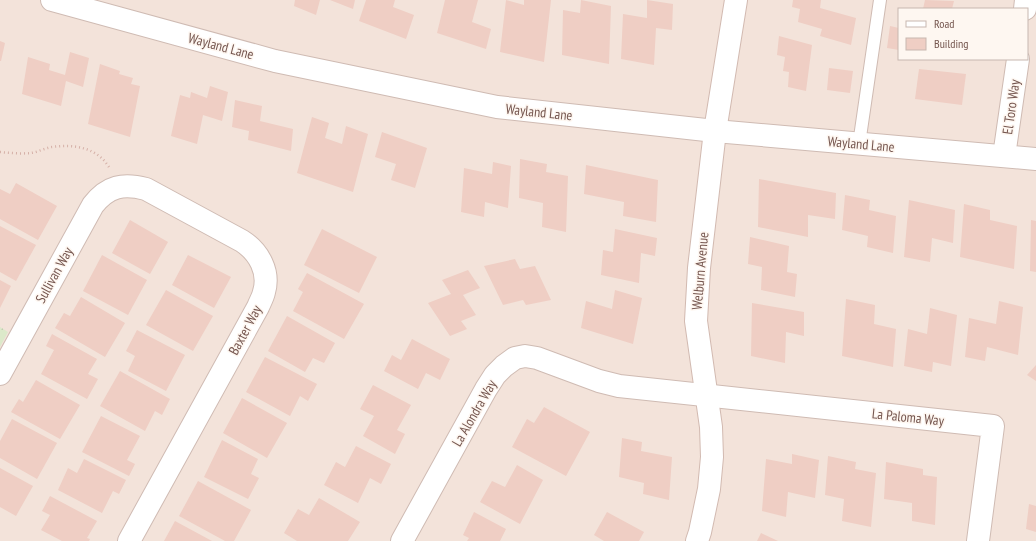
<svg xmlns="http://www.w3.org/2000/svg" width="1036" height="541" font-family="'PT Sans Narrow',sans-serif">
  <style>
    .residential { fill: #f3e3da; fill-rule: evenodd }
    .forest { fill: url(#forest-crowns) }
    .building { fill: #efcec4 }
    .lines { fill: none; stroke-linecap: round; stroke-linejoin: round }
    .service-casing { stroke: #cfbbb3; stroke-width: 14 }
    .minor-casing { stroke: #cfbbb3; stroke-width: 24 }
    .secondary-casing { stroke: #d2bab1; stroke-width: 24 }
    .path { stroke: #d5b0a7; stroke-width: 2.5; stroke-dasharray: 1 3; stroke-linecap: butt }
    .service { stroke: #fff; stroke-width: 12 }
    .minor { stroke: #fff; stroke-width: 22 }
    .secondary { stroke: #fff; stroke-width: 22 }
    .labels { text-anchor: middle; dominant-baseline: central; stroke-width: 3; stroke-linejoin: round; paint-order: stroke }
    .street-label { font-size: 14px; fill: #75564f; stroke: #fef7f1 }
  </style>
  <defs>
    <pattern id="forest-crowns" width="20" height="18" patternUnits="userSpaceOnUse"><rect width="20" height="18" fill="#dce9ca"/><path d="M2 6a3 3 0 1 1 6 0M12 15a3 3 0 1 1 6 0" fill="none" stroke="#b7c0a6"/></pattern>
  </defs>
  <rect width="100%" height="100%" fill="#fbf2eb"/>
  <path class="residential" d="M0,0H1036V541H0ZM899,9H1027V59H899Z"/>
  <path class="forest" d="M0,327L8,332L0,347Z"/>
  <g class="building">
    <path d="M295,0H320L316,15L294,6Z"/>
    <path d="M330,0H355L353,9Z"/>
    <path d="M366,0H395L393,7L414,15L406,39L359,21Z"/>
    <path d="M445,0H478L472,22L491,29L486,49L437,33Z"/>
    <path d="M506,0L524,5V0H551L544,62L500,52Z"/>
    <path d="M581,0L611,6L609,64L562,55L563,10L580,13Z"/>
    <path d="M647,0L673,4L672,30L656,28L654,65L621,59L623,14L647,18Z"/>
    <path d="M793,0H821L820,8L856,18L851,45L820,36L822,29L798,22L800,9L792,7Z"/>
    <path d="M925,0L954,1L952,9H923Z"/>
    <path d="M890,26L899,28V50L887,48Z"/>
    <path d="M779,36L812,45L806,91L788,87L789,72L783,71L785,57L777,55Z"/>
    <path d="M0,41L5,43L1,61H0Z"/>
    <path d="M70,52L89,58L83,87L66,81L61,106L22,94L28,57L50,64L49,70L65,75Z"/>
    <path d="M100,64L120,71L119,74L133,78L131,84L140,86L130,137L88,124Z"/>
    <path d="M829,68L853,71L850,93L827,90Z"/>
    <path d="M919,69L966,74L962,105L915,99Z"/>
    <path d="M210,86L228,92L222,121L203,115L197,144L171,136L180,95L190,98L191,92L207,98Z"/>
    <path d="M235,100L262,106L260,121L293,129L291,151L248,140L249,131L232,127Z"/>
    <path d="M312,117L329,123L325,138L342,144L346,126L368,134L353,192L297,173Z"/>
    <path d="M382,132L427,148L415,188L391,180L396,164L375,157Z"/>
    <path d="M520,159L547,164L546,172L568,176L566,232L542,227L543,203L519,198Z"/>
    <path d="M493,162L511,166L508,208L485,202L484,217L461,212L464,168L492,174Z"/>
    <path d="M586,165L658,180L656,222L623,216L624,202L584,194Z"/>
    <path d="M759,179L836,193L835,219L808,215V237L758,227Z"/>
    <path d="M16,183L57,206L38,240L0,219V189L10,194Z"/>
    <path d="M845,195L870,200L869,210L896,216L893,253L867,247L868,236L842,230Z"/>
    <path d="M909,200L955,210L953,243L932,238L930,262L904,257Z"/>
    <path d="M964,204L990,210V220L1017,226L1014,269L960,257Z"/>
    <path d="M130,220L168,242L150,274L112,253Z"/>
    <path d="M1031,220L1036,221V272L1030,271Z"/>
    <path d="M0,226L36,245L16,281L0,272Z"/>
    <path d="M322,229L377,257L359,293L304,265Z"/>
    <path d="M615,229L657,238L655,256L641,253L639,283L601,275L603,250L613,252Z"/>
    <path d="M750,237L789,246L787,272L797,274L795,297L761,290L762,267L748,264Z"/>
    <path d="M102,255L147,280L128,315L83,291Z"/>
    <path d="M188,255L231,277L214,308L172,285Z"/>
    <path d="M515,259L520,269L535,266L551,300L526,305L523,300L503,305L484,266Z"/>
    <path d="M468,270L480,288L463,295L476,315L461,321L467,329L450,336L428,303L451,294L442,280Z"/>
    <path d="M307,273L364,304L344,339L293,311L303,292L298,289Z"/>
    <path d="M0,280L11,286L0,308Z"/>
    <path d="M166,290L213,316L193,351L146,325Z"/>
    <path d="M615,290L642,298L633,344L581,328L586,301L612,309Z"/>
    <path d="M81,297L125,323L105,357L55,328L64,313L70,316Z"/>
    <path d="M846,299L875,305L874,324L896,329L893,367L842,356Z"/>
    <path d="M999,301L1023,307L1018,355L987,347L985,361L965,357L969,318L996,324Z"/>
    <path d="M752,303L804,312V336L786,332L785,363L751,356Z"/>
    <path d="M930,308L957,315L951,366L933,362L932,372L904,366L908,329L927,334Z"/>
    <path d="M287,316L335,343L324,363L313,358L305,372L268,351Z"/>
    <path d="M137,330L185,355L166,391L128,371L135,356L126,351Z"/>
    <path d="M52,334L97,359L88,374L98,379L87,399L41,374L54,350L46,346Z"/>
    <path d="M412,339L450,359L440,380L426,373L418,389L384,371L392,355L401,360Z"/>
    <path d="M265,357L317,384L308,401L300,396L290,416L246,392Z"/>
    <path d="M1036,365V381L1027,375Z"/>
    <path d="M120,371L170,399L162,415L155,411L145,431L100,406Z"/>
    <path d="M36,380L80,405L60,439L11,412L19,399L23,402Z"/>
    <path d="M373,385L411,405L397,430L405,434L395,454L363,436L374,416L360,409Z"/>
    <path d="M242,398L287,423L267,458L223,433Z"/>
    <path d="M544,407L590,432L566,476L512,447L527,419L534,423Z"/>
    <path d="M101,416L140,436L127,460L135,464L129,476L82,452Z"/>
    <path d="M12,419L57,443L37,479L0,458V441Z"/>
    <path d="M622,438L642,442L641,451L672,457L669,500L643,494L644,483L619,477Z"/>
    <path d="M222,440L258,459L251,474L259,478L248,499L204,477Z"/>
    <path d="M356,446L391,464L381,484L370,478L358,503L324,485L336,462L345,467Z"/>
    <path d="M792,454L819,460L815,498L788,492L786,517L762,511L766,459L792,464Z"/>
    <path d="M828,456L856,462L855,469L876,473L871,527L842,521L844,499L825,495Z"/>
    <path d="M84,459L126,480L119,494L113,491L102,513L58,490L68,468L77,473Z"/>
    <path d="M886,462L923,469V475L937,477L935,525L912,521V503L884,499Z"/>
    <path d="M517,465L543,480L520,524L480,502L492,481L505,487Z"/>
    <path d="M0,468L33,486L16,516L0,507Z"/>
    <path d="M198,481L251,510L234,541H225L179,516Z"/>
    <path d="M50,496L97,521L87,538L90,539L89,541H62L41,530L50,515L42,511Z"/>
    <path d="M319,498L360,522L348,541H297L284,533L298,509L309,515Z"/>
    <path d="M1029,504L1036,506V532L1026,529Z"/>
    <path d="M474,512L506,529L500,541H467L469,538L463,535Z"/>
    <path d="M607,512L644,532L639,541H604L594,535Z"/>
    <path d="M175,521L212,541H164Z"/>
    <path d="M761,533L778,541H757Z"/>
  </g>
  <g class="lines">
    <defs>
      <path id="service" d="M859,144L880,0"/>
      <g id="minor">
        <path d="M52,0L275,61L497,107L715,131L1036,159"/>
        <path d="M1025,9L1026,0"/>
        <path d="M1004,156L1018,59"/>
        <path d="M0,374L93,205C108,186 123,183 146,189L242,241C259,252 270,272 264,292C263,297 260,302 258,307L129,541"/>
        <path d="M402,541L486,389L495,375L504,366L515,358L525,356L537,358L599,381L619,386L993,426L978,541"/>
      </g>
      <path id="secondary" d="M697,541L700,532L709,489L712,457L711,427L696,321L699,268L715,131L736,0"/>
    </defs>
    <use href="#service" class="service-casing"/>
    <use href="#minor" class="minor-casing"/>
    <use href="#secondary" class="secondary-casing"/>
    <path class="path" d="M0,152C10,153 21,154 31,153C38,152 45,148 52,147C74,144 96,147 109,167"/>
    <use href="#service" class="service"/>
    <use href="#minor" class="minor"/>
    <use href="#secondary" class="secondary"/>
  </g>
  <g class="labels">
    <g class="street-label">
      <text transform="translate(221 46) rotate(15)">Wayland Lane</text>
      <text transform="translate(1011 107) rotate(-82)">El Toro Way</text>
      <text transform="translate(539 112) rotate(6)">Wayland Lane</text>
      <text transform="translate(861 144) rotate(5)">Wayland Lane</text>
      <text transform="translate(700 271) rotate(-85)">Welburn Avenue</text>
      <text transform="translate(54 275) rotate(-61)">Sullivan Way</text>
      <text transform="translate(245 330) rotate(-62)">Baxter Way</text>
      <text transform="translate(474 413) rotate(-60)">La Alondra Way</text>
      <text transform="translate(908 417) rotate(6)">La Paloma Way</text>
    </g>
  </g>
  <rect x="898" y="8" width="130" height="52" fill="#fef7f1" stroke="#c7b7b0"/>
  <rect x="906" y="21" width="20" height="6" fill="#ffffff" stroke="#c7b7b0"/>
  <text x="934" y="28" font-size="12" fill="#75564f">Road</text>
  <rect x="906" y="38" width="20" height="12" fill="#efcec4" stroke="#c7b7b0"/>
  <text x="934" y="48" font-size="12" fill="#75564f">Building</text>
</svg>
